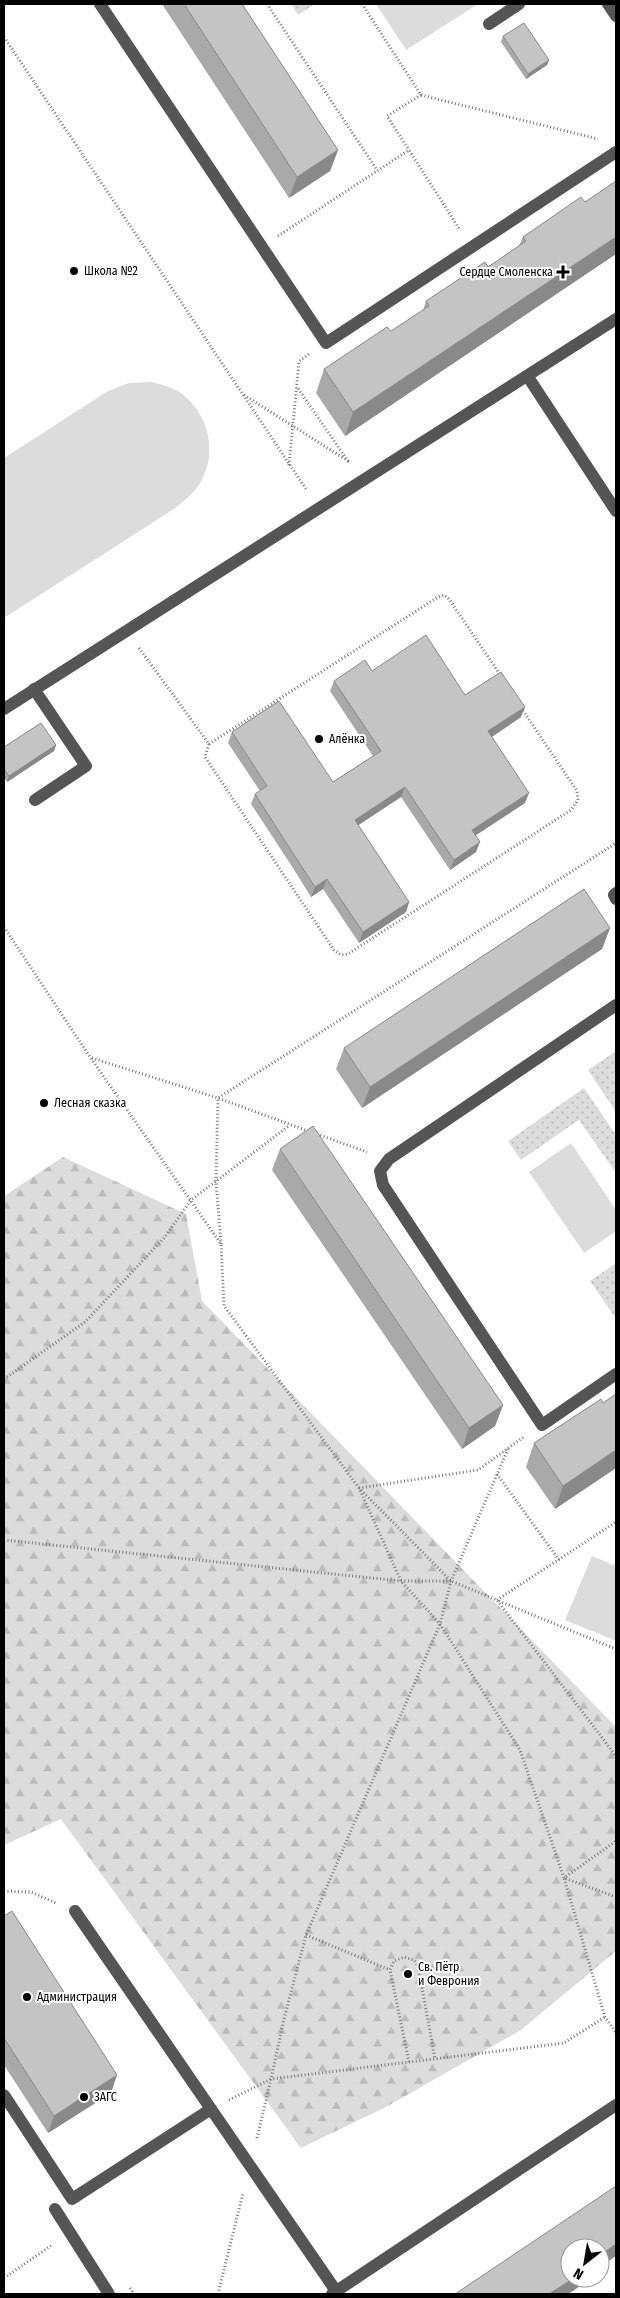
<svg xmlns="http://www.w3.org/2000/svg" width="620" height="2298" font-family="'Fira Sans Condensed',sans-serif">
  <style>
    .forest { fill: url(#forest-firs) }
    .park { fill: url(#park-dots) }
    .pitch { fill: #dcdcdc }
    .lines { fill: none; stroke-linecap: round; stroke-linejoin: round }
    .path { stroke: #777; stroke-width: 3; stroke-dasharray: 1 2.5; stroke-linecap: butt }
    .minor { stroke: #555; stroke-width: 12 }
    .wall { fill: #a9a9a9 }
    .shaded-wall { fill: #898989 }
    .building { fill: #c4c4c4; stroke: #898989 }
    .poi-dot { fill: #000; stroke: #fff; stroke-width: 2 }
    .labels { text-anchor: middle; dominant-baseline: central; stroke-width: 4; stroke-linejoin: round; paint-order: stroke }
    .poi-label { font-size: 12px; fill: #000; stroke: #fff; text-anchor: start }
  </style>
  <defs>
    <pattern id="forest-firs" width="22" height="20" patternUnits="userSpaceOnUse" patternTransform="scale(1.25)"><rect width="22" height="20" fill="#dcdcdc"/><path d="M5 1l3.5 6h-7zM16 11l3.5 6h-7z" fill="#bbb"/></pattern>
    <pattern id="park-dots" width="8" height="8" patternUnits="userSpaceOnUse" patternTransform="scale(1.25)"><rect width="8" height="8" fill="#dcdcdc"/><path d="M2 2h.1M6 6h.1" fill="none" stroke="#bbb" stroke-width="1.8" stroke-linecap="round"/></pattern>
  </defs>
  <rect width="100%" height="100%" fill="#fff"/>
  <path class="forest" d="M63,1157L186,1214L202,1301L616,1727V1951L521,2030L386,2107L301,2148L61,1819L4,1845V1196Z"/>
  <g class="park">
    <path d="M291,4H315L298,15Z"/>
    <path d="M616,1051V1112L588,1070Z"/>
    <path d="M584,1088L616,1135V1173L579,1120L521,1160L508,1141Z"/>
    <path d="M616,1263V1316L615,1317L590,1281Z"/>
  </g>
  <g class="pitch">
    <path d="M376,4H478L406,50Z"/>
    <path d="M152,382C159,384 168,386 174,389C204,405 218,444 204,475C199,489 188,497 177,507L4,618V458L108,391L129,383Z"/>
    <path d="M571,1143L616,1210V1231L584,1253L529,1172Z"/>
    <path d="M592,1556L616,1566V1641L565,1620Z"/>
  </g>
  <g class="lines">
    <g class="path">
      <path d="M267,4L377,170"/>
      <path d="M362,4L421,95L387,116L409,150"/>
      <path d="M4,37L306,489"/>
      <path d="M421,95L598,139"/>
      <path d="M278,236L409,150L460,230"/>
      <path d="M244,395L348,461L297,387"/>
      <path d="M289,465L299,361L309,354"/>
      <path d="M139,648L209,744L205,757L334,950L341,955L348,954L571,810L578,800L577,791L522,709"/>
      <path d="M209,744L438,597L444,595L449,599L501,676"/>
      <path d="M4,927L90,1057L221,1244L224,1306L359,1488L401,1581L440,1624L520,1750L564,1878L616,1841"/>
      <path d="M92,1058L218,1098L308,1131"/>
      <path d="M317,1134L367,1152"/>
      <path d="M221,1244L216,1181L218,1098L616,843"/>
      <path d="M4,1379L85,1322L164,1238L191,1200L290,1125"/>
      <path d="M497,1474L559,1560"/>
      <path d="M359,1488L478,1470L525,1436"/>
      <path d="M361,1490L451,1581L497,1600L616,1756"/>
      <path d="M4,1540L401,1581H451"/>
      <path d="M497,1600L616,1522"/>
      <path d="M499,1601L616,1649"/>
      <path d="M4,1891L31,1892L56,1903"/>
      <path d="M616,1897L564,1878L605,2017L616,2033"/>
      <path d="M306,1935L390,1970"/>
      <path d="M409,2062L390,1970L394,1961L404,1957L414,1960L418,1966L435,2059"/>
      <path d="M229,2100L271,2079L284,2019L306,1935L440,1624L451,1581L508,1449"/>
      <path d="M257,2138L271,2079L564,2043L605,2017"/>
      <path d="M4,2278L52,2245"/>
      <path d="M130,2288L134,2294"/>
      <path d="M218,2294L243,2193"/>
    </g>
    <g class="minor">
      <path d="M100,4L326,343L616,152"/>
      <path d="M608,4L616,16"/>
      <path d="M489,24L519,4"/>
      <path d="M528,377L616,511"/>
      <path d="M34,689L86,766L35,800"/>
      <path d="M4,709L616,319"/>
      <path d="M616,893L614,895L616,899"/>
      <path d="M616,1005L389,1159L380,1171L383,1185L542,1425L616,1374"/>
      <path d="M75,1911L336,2291"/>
      <path d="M4,2095L72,2199L211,2109"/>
      <path d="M55,2209L109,2294"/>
      <path d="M332,2294L616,2105"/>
    </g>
  </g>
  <g class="wall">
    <path d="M162,4H242L338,150L330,171L289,198Z"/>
    <path d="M503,36L549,60L547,65L526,79L501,42Z"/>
    <path d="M616,181V254L345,436L316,393L324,369L391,331L423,310L426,301L488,267L519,246L523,237L585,202Z"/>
    <path d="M372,671L465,695L521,717L492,737L525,803L475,836L476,852L450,870L401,797L358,825L409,902L406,912L359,943L323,889L311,897L293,868L251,804L255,794L260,791L228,743L232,732L333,782L373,756L330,691L334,681Z"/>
    <path d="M56,745L54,751L7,782L4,777V747Z"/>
    <path d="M610,928L602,949L362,1108L336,1069L344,1048Z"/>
    <path d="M280,1149L503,1405L495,1426L462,1449L272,1170Z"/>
    <path d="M616,1394V1468L555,1509L526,1467L534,1443L603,1403Z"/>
    <path d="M4,1916L111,2093L48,2133L4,2065Z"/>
  </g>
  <g class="shaded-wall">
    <path d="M549,60L547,65L526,79L528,74Z"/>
    <path d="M338,150L330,171L289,198L297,177Z"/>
    <path d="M616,237V254L345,436L353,412Z"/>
    <path d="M525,707L521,717L484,742L488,731Z"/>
    <path d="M56,745L54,751L7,782L9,776Z"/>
    <path d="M405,787L401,797L351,830L355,820Z"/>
    <path d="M529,793L525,803L468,840L472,830Z"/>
    <path d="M480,842L476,852L450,870L454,860Z"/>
    <path d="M327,879L323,889L311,897L315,887Z"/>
    <path d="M409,902L406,912L359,943L363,932Z"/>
    <path d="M610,928L602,949L362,1108L370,1087Z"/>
    <path d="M503,1405L495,1426L462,1449L469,1428Z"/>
    <path d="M616,1450V1468L555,1509L563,1486Z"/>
    <path d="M117,2075L111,2093L48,2133L54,2116Z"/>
    <path d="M616,2244V2256L600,2267V2255Z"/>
    <path d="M574,2278H593L568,2294H549Z"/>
  </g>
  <g class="building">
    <path d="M184,4H242L338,150L297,177Z"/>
    <path d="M524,23L549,60L528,74L503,36Z"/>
    <path d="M616,181V237L353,412L324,369L387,327L391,331L429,306L426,301L485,262L488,267L526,241L523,237L581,197L585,202Z"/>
    <path d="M426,635L465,695L501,672L525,707L488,731L529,793L472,830L480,842L454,860L405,787L355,820L409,902L363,932L327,879L315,887L296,858L255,794L267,786L232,732L279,701L333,782L381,751L334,681L365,660L372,671Z"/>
    <path d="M41,723L56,745L9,776L4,769V747Z"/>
    <path d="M584,889L610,928L370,1087L344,1048Z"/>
    <path d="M313,1126L503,1405L469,1428L280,1149Z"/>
    <path d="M616,1394V1450L563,1486L534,1443L601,1399L603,1403Z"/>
    <path d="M12,1911L117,2075L54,2116L4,2038V1916Z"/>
    <path d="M616,2186V2244L600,2255V2248H570V2278H574L549,2294H455Z"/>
  </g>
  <g class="poi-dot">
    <circle cx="74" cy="271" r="5"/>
    <path d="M560.5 264.5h5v5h5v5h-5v5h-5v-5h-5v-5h5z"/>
    <circle cx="319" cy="739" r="5"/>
    <circle cx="44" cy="1103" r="5"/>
    <circle cx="408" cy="1974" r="5"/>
    <circle cx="27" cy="1997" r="5"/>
    <circle cx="84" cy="2097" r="5"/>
  </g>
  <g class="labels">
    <g class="poi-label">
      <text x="84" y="271">Школа №2</text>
      <text x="553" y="272" text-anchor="end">Сердце Смоленска</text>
      <text x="329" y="739">Алёнка</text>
      <text x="54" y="1103">Лесная сказка</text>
      <text x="418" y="1967">Св. Пётр<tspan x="418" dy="14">и Феврония</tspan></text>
      <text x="37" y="1997">Администрация</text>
      <text x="94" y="2097">ЗАГС</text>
    </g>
  </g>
  <rect width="620" height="2298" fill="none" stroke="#000000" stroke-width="10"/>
  <g transform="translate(585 2263) rotate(211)"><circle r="24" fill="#ffffff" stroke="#999999"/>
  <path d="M0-4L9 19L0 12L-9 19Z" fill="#000000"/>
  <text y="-8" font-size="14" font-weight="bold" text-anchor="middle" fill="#000000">N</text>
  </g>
</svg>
